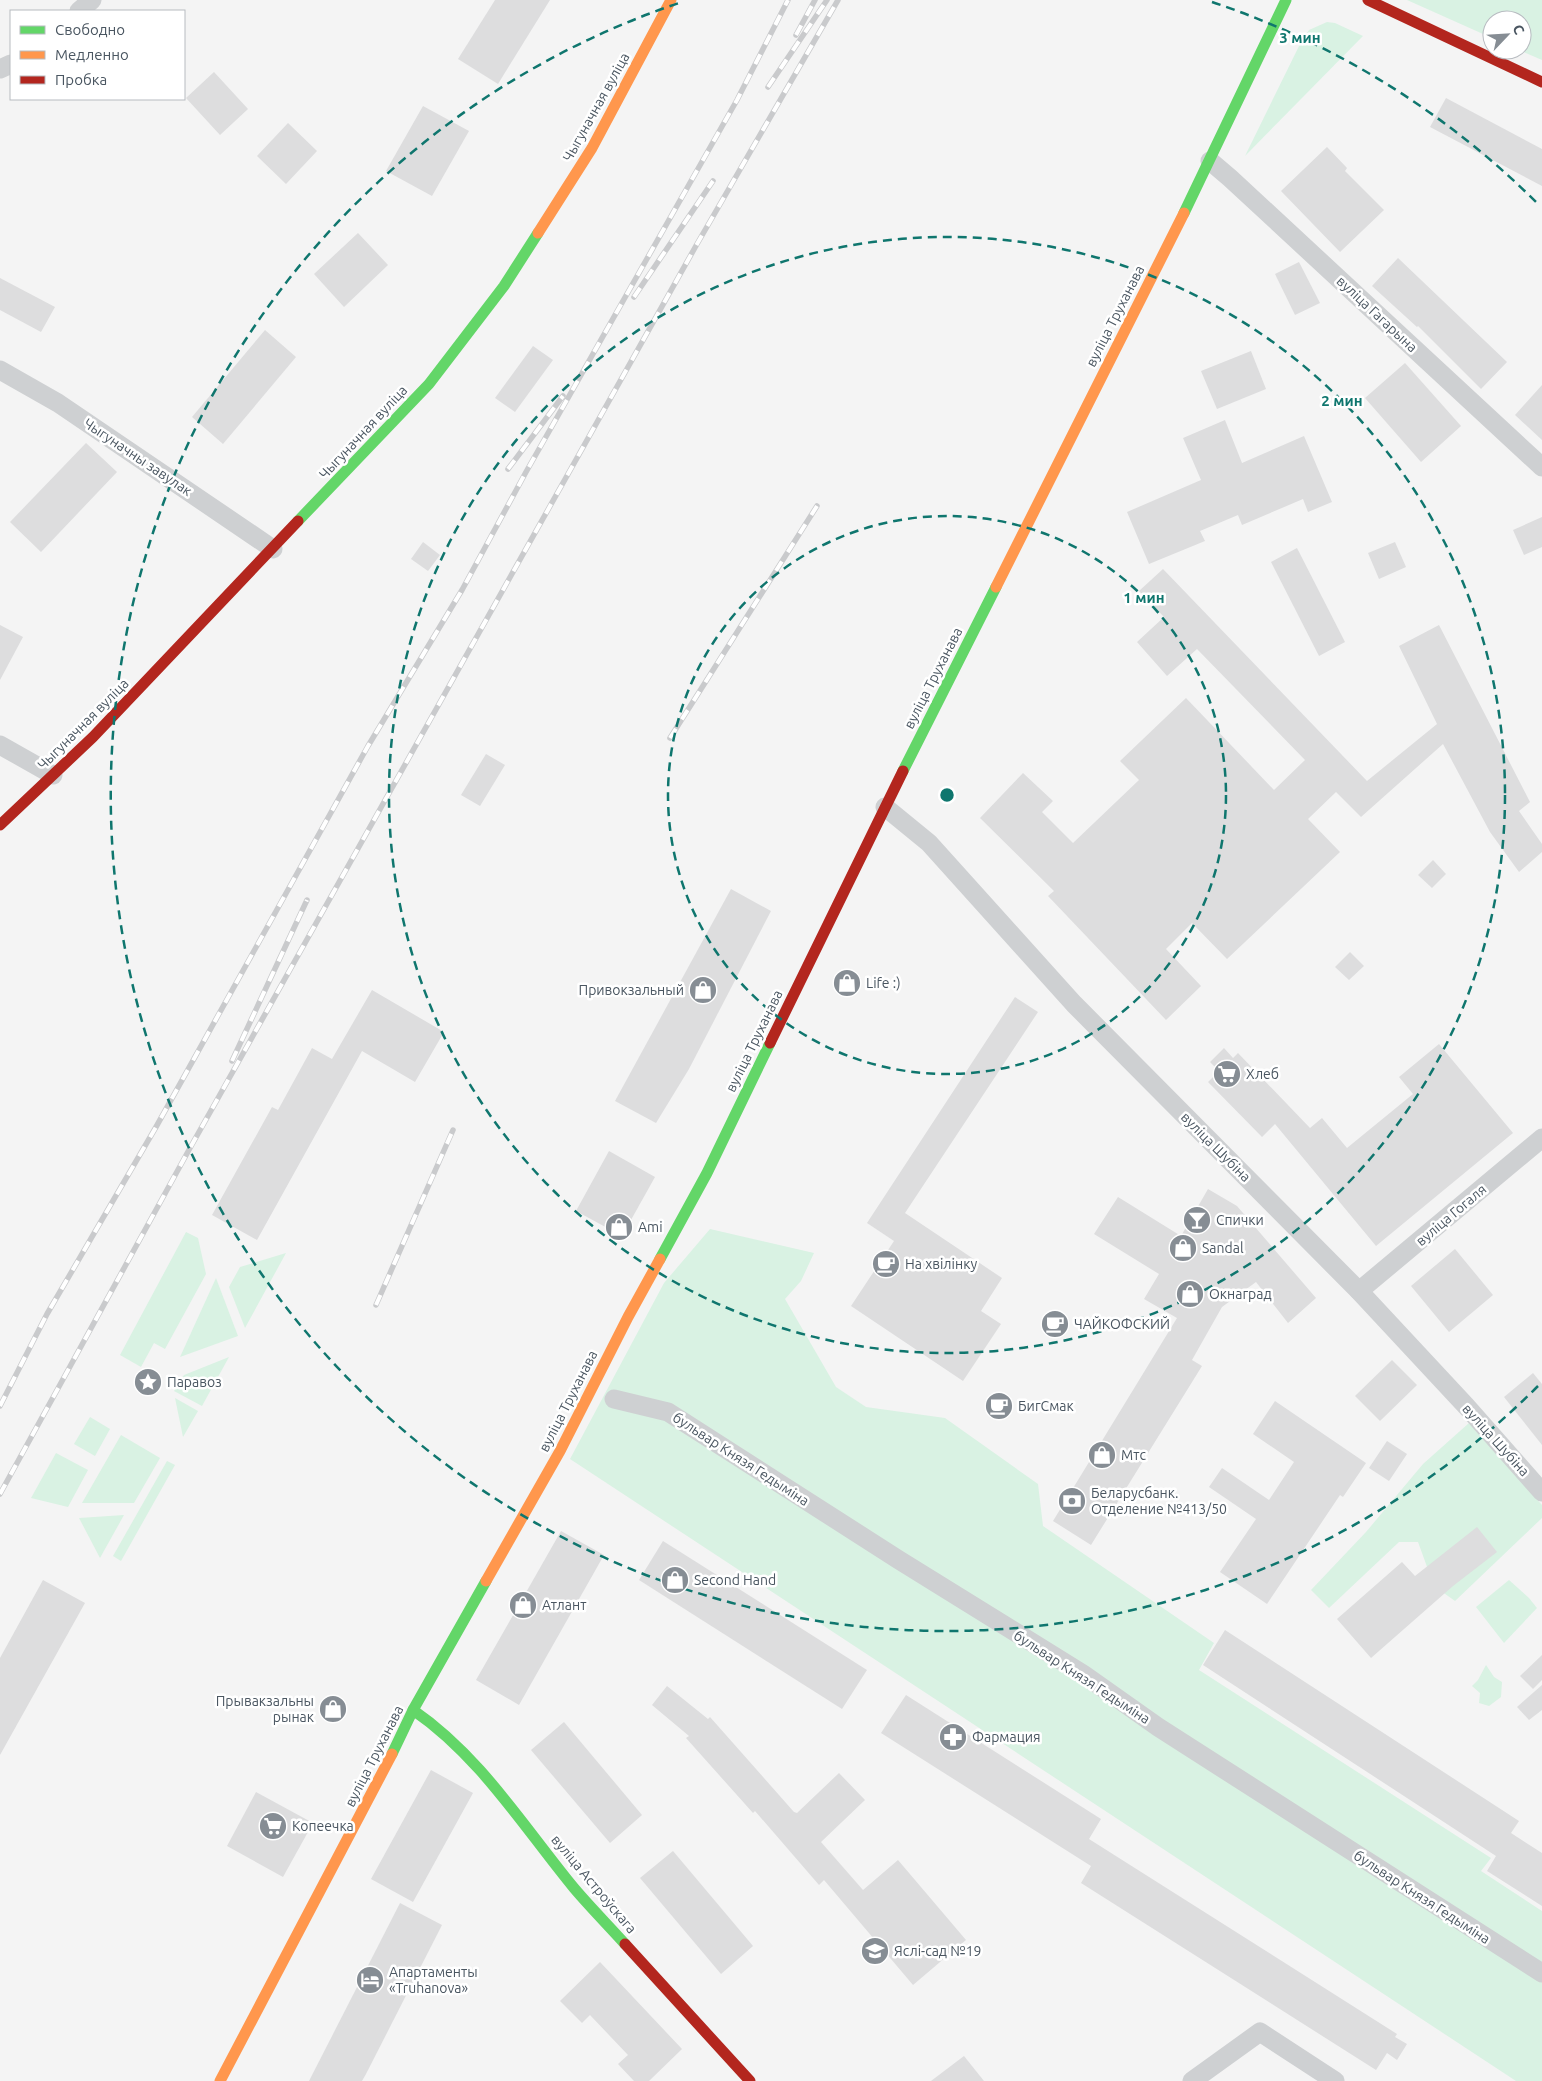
<svg xmlns="http://www.w3.org/2000/svg" width="1542" height="2081" font-family="Ubuntu,sans-serif">
  <style>
    .green { fill: #d9f2e3 }
    .building { fill: #ddddde }
    .lines { fill: none; stroke-linecap: round; stroke-linejoin: round }
    .street { stroke: #ced0d2; stroke-width: 19 }
    .fast { stroke: #63d668; stroke-width: 11 }
    .slow { stroke: #ff974d; stroke-width: 11 }
    .jam { stroke: #b3261e; stroke-width: 11 }
    .rail-casing { stroke: #c9cacc; stroke-width: 5.5 }
    .rail { stroke: #fff; stroke-width: 4; stroke-dasharray: 11; stroke-linecap: butt }
    .ring { fill: none; stroke: #0f766e; stroke-width: 2.5; stroke-dasharray: 9 6 }
    .labels { text-anchor: middle; dominant-baseline: central; stroke-width: 5; stroke-linejoin: round; paint-order: stroke }
    .street-label { font-size: 14px; fill: #4a5661; stroke: #fff }
    .poi-label { font-size: 14px; fill: #4a5661; stroke: #fff; text-anchor: start }
    .centre { fill: #0f766e; stroke: #fff; stroke-width: 2.5 }
    .ring-label { font-size: 15px; text-anchor: middle; font-weight: bold; fill: #0f766e; stroke: #fff; stroke-width: 5; stroke-linejoin: round; paint-order: stroke }
  </style>
  <rect width="100%" height="100%" fill="#f4f4f4"/>
  <g class="green">
    <path d="M1407,0H1542V60L1519,50H1522V20H1492V38Z"/>
    <path d="M1327,22L1335,23L1363,36L1245,156L1302,40L1309,30Z"/>
    <path d="M710,1229L814,1253L801,1281L785,1299L836,1387L866,1407L945,1418L1038,1484L1043,1526L1214,1643L1199,1670L1491,1858L1481,1871L1542,1911V2081H1516L570,1459L664,1283Z"/>
    <path d="M186,1232L198,1238L206,1274L165,1349L154,1343L141,1367L120,1355Z"/>
    <path d="M286,1253L245,1328L229,1287L240,1267Z"/>
    <path d="M216,1278L238,1336L180,1357Z"/>
    <path d="M229,1357L202,1406L174,1391L184,1375Z"/>
    <path d="M175,1398L198,1411L183,1437Z"/>
    <path d="M90,1417L110,1429L95,1456L74,1444Z"/>
    <path d="M1469,1423L1542,1505V1518L1455,1601L1434,1586L1418,1542H1399L1329,1608L1311,1590L1366,1532L1423,1464Z"/>
    <path d="M121,1435L160,1458L134,1503H82Z"/>
    <path d="M56,1453L88,1470L68,1507L31,1498Z"/>
    <path d="M167,1461L175,1465L121,1561L113,1556Z"/>
    <path d="M124,1515L100,1558L79,1518Z"/>
    <path d="M1509,1580L1529,1598L1537,1608L1504,1643L1476,1607Z"/>
    <path d="M1486,1665L1494,1677L1502,1682L1501,1697L1489,1706L1479,1703L1480,1693L1472,1686L1478,1680Z"/>
  </g>
  <g class="building">
    <path d="M495,0H550L498,84L458,59Z"/>
    <path d="M214,72L248,109L220,135L186,98Z"/>
    <path d="M1446,98L1542,149V186L1430,127Z"/>
    <path d="M423,106L469,131L432,196L386,171Z"/>
    <path d="M288,123L317,151L286,184L257,156Z"/>
    <path d="M1327,147L1347,168L1345,171L1384,210L1340,252L1281,191Z"/>
    <path d="M358,233L388,265L344,307L314,274Z"/>
    <path d="M1398,258L1507,362L1481,389L1418,326L1417,327L1372,286Z"/>
    <path d="M1299,262L1320,303L1295,315L1275,274Z"/>
    <path d="M0,278L55,307L41,332L0,310Z"/>
    <path d="M265,330L296,357L223,444L192,417Z"/>
    <path d="M533,346L553,360L515,412L495,398Z"/>
    <path d="M1251,351L1266,389L1217,409L1201,371Z"/>
    <path d="M1405,363L1461,426L1421,462L1365,398Z"/>
    <path d="M1542,385V440L1515,415Z"/>
    <path d="M1225,420L1242,463L1304,436L1332,502L1308,512L1303,499L1242,525L1238,515L1200,531L1205,541L1149,564L1127,512L1201,480L1183,438Z"/>
    <path d="M86,443L117,472L41,552L10,522Z"/>
    <path d="M1542,517V547L1524,555L1513,530Z"/>
    <path d="M423,542L440,555L428,571L411,559Z"/>
    <path d="M1395,542L1406,567L1379,579L1368,553Z"/>
    <path d="M1297,548L1345,642L1319,656L1271,562Z"/>
    <path d="M1163,569L1367,781L1437,724L1399,646L1439,625L1530,802L1519,811L1542,844V852L1519,872L1490,832L1443,744L1361,817L1336,792L1308,819L1340,852L1227,959L1192,923L1166,949L1201,986L1166,1020L1048,896L1054,891L980,818L1023,773L1053,801L1042,812L1073,843L1139,780L1120,761L1186,698L1274,790L1305,760L1197,649L1167,676L1137,642L1164,617L1139,591Z"/>
    <path d="M0,625L23,637L0,680Z"/>
    <path d="M486,754L505,765L480,806L461,795Z"/>
    <path d="M1433,860L1446,874L1432,888L1418,875Z"/>
    <path d="M731,889L771,911L689,1069L656,1123L615,1101Z"/>
    <path d="M1350,952L1364,966L1349,980L1335,967Z"/>
    <path d="M372,990L444,1032L415,1082L362,1051L257,1240L212,1215L272,1107L278,1110L312,1048L332,1059Z"/>
    <path d="M1015,997L1038,1012L905,1213L1002,1278L981,1311L1001,1324L963,1381L851,1306L894,1241L867,1223Z"/>
    <path d="M1439,1044L1513,1133L1376,1246L1275,1124L1262,1137L1208,1082L1219,1071L1210,1062L1224,1048L1233,1058L1238,1053L1310,1128L1322,1118L1347,1148L1413,1094L1399,1077Z"/>
    <path d="M609,1151L655,1177L622,1236L576,1211Z"/>
    <path d="M1208,1189L1237,1206L1316,1298L1288,1323L1256,1282L1222,1307L1192,1360L1202,1366L1091,1545L1053,1521L1177,1318L1144,1299L1159,1274L1094,1234L1118,1197L1181,1236Z"/>
    <path d="M1455,1249L1493,1295L1449,1332L1411,1286Z"/>
    <path d="M1392,1360L1417,1385L1380,1421L1355,1396Z"/>
    <path d="M1533,1373L1542,1384V1445L1504,1397Z"/>
    <path d="M1275,1401L1366,1463L1343,1497L1340,1495L1267,1604L1220,1572L1256,1519L1209,1487L1222,1468L1269,1500L1294,1462L1253,1434Z"/>
    <path d="M1387,1441L1407,1454L1389,1481L1369,1468Z"/>
    <path d="M1477,1527L1497,1552L1453,1586L1371,1658L1337,1619L1402,1562L1415,1576Z"/>
    <path d="M561,1531L604,1555L519,1705L476,1680Z"/>
    <path d="M663,1541L867,1670L842,1709L639,1580Z"/>
    <path d="M43,1580L85,1603L0,1755V1658Z"/>
    <path d="M1225,1630L1519,1821L1511,1833L1542,1853V1906L1487,1871L1496,1856L1203,1665Z"/>
    <path d="M1542,1655V1680L1533,1689L1520,1676Z"/>
    <path d="M1542,1685V1710L1529,1720L1517,1707Z"/>
    <path d="M667,1686L708,1719L710,1717L794,1812L797,1813L839,1773L865,1800L821,1842L863,1890L898,1860L966,1940L913,1985L824,1880L819,1885L755,1811L753,1813L686,1738L689,1736L652,1705Z"/>
    <path d="M906,1695L1101,1819L1089,1839L1397,2034L1395,2037L1407,2044L1397,2060L1387,2053L1376,2070L1081,1883L1091,1866L881,1733Z"/>
    <path d="M564,1722L642,1815L610,1843L531,1750Z"/>
    <path d="M431,1770L473,1793L413,1902L371,1879Z"/>
    <path d="M256,1792L313,1823L283,1877L227,1846Z"/>
    <path d="M673,1851L753,1946L721,1974L640,1878Z"/>
    <path d="M400,1903L442,1925L366,2074L362,2081H309Z"/>
    <path d="M600,1962L682,2049L649,2081H634L618,2064L628,2055L590,2015L582,2023L560,2001Z"/>
    <path d="M964,2056L984,2081H931Z"/>
  </g>
  <g class="lines">
    <g class="street">
      <path d="M79,11L92,0"/>
      <path d="M0,69L11,64"/>
      <path d="M1210,161L1230,178L1542,467"/>
      <path d="M0,370L58,403L273,549"/>
      <path d="M0,745L53,775"/>
      <path d="M885,807L929,843L1074,1004L1359,1291L1467,1407L1542,1492"/>
      <path d="M1359,1291L1542,1138"/>
      <path d="M614,1399L668,1412L899,1560L1083,1674L1158,1727L1542,1973"/>
      <path d="M1192,2081L1260,2032L1335,2081"/>
    </g>
    <g class="fast">
      <path d="M1184,213L1286,0"/>
      <path d="M298,521L429,384L504,286L538,233"/>
      <path d="M903,771L996,587"/>
      <path d="M660,1259L707,1173L770,1043"/>
      <path d="M413,1710C480,1756 523,1826 574,1888C590,1907 608,1925 625,1944"/>
      <path d="M392,1754L413,1710L486,1581"/>
    </g>
    <g class="slow">
      <path d="M538,233L592,148L671,0"/>
      <path d="M996,587L1184,213"/>
      <path d="M486,1581L560,1451L628,1317L660,1259"/>
      <path d="M220,2081L392,1754"/>
    </g>
    <g class="jam">
      <path d="M1368,0L1542,82"/>
      <path d="M0,825L93,737L298,521"/>
      <path d="M770,1043L903,771"/>
      <path d="M625,1944L750,2081"/>
    </g>
    <defs>
      <g id="rail">
        <path d="M796,35L815,0"/>
        <path d="M768,87L827,0"/>
        <path d="M634,297L713,181"/>
        <path d="M508,469L563,396"/>
        <path d="M670,738L817,506"/>
        <path d="M232,1061L307,900"/>
        <path d="M376,1305L453,1130"/>
        <path d="M0,1406L47,1314L156,1127L368,746L462,590L526,472L737,100L788,0"/>
        <path d="M0,1494L190,1148L697,244L838,0"/>
      </g>
    </defs>
    <use href="#rail" class="rail-casing"/>
    <use href="#rail" class="rail"/>
  </g>
  <g class="ring">
    <circle cx="947" cy="795" r="279"/>
    <circle cx="947" cy="795" r="558"/>
    <path d="M1538 1386A836 836 0 1 1 682 2M1212 2A836 836 0 0 1 1538 204"/>
  </g>
  <defs>
    <symbol id="shop-disc" viewBox="-11 -11 22 22"><circle r="9.5" fill="#868d94" stroke="#fff"/><path d="M-5-2.5h2.3a2.7 3.5 0 0 1 5.4 0H5L5.5 6h-11ZM-1.5-2.5h3a1.5 2.3 0 0 0-3 0Z" fill="#fff"/></symbol>
    <symbol id="supermarket-disc" viewBox="-11 -11 22 22"><circle r="9.5" fill="#868d94" stroke="#fff"/><path d="M-6-5.5h2.5l.6 2H6L4.5 2H-2.5L-4.4-4H-6ZM-1.5 3.2a1.3 1.3 0 1 0 .1 0ZM3 3.2a1.3 1.3 0 1 0 .1 0Z" fill="#fff"/></symbol>
    <symbol id="bar-disc" viewBox="-11 -11 22 22"><circle r="9.5" fill="#868d94" stroke="#fff"/><path d="M-6-5H6L.8 .8V4.5H3.5V6h-7V4.5H-.8V.8Z" fill="#fff"/></symbol>
    <symbol id="cafe-disc" viewBox="-11 -11 22 22"><circle r="9.5" fill="#868d94" stroke="#fff"/><path d="M-5.5-4.5H6V0H3Q3 3.5 0 3.5H-2.5Q-5.5 3.5-5.5 0ZM3-3.2v2h1.7v-2ZM-6 4.5H4V6H-6Z" fill="#fff"/></symbol>
    <symbol id="sight-disc" viewBox="-11 -11 22 22"><circle r="9.5" fill="#868d94" stroke="#fff"/><path d="M0-6L1.8-2.2L6-1.7L2.9 1.2L3.7 5.4L0 3.3L-3.7 5.4L-2.9 1.2L-6-1.7L-1.8-2.2Z" fill="#fff"/></symbol>
    <symbol id="bank-disc" viewBox="-11 -11 22 22"><circle r="9.5" fill="#868d94" stroke="#fff"/><path d="M-6-4H6V4H-6ZM0-2.3a2.3 2.3 0 1 0 0 4.6a2.3 2.3 0 1 0 0-4.6Z" fill="#fff"/></symbol>
    <symbol id="pharmacy-disc" viewBox="-11 -11 22 22"><circle r="9.5" fill="#868d94" stroke="#fff"/><path d="M-2-6h4v4h4v4h-4v4h-4v-4h-4v-4h4Z" fill="#fff"/></symbol>
    <symbol id="school-disc" viewBox="-11 -11 22 22"><circle r="9.5" fill="#868d94" stroke="#fff"/><path d="M0-5L7-2L0 1L-7-2ZM-4 1L0 2.5L4 1V4Q0 6-4 4Z" fill="#fff"/></symbol>
    <symbol id="hotel-disc" viewBox="-11 -11 22 22"><circle r="9.5" fill="#868d94" stroke="#fff"/><path d="M-6-4.5h1.5V1H6V5H4.5V3h-9V5H-6ZM-4 0a1.8 1.8 0 1 1 3.6 0ZM.5 0V-2.5h3Q6-2.5 6 0Z" fill="#fff"/></symbol>
  </defs>
  <g fill-rule="evenodd">
    <use href="#shop-disc" x="831" y="967" width="32" height="32"/>
    <use href="#shop-disc" x="687" y="974" width="32" height="32"/>
    <use href="#supermarket-disc" x="1211" y="1058" width="32" height="32"/>
    <use href="#bar-disc" x="1181" y="1204" width="32" height="32"/>
    <use href="#shop-disc" x="603" y="1211" width="32" height="32"/>
    <use href="#shop-disc" x="1167" y="1232" width="32" height="32"/>
    <use href="#cafe-disc" x="870" y="1248" width="32" height="32"/>
    <use href="#shop-disc" x="1174" y="1278" width="32" height="32"/>
    <use href="#cafe-disc" x="1039" y="1308" width="32" height="32"/>
    <use href="#sight-disc" x="132" y="1366" width="32" height="32"/>
    <use href="#cafe-disc" x="983" y="1390" width="32" height="32"/>
    <use href="#shop-disc" x="1086" y="1439" width="32" height="32"/>
    <use href="#bank-disc" x="1056" y="1485" width="32" height="32"/>
    <use href="#shop-disc" x="659" y="1564" width="32" height="32"/>
    <use href="#shop-disc" x="507" y="1589" width="32" height="32"/>
    <use href="#shop-disc" x="317" y="1693" width="32" height="32"/>
    <use href="#pharmacy-disc" x="937" y="1721" width="32" height="32"/>
    <use href="#supermarket-disc" x="257" y="1810" width="32" height="32"/>
    <use href="#school-disc" x="859" y="1935" width="32" height="32"/>
    <use href="#hotel-disc" x="354" y="1964" width="32" height="32"/>
  </g>
  <g class="labels">
    <g class="street-label">
      <text transform="translate(596 107) rotate(-61)">Чыгуначная вуліца</text>
      <text transform="translate(1377 314) rotate(43)">вуліца Гагарына</text>
      <text transform="translate(1115 316) rotate(-63)">вуліца Труханава</text>
      <text transform="translate(363 432) rotate(-47)">Чыгуначная вуліца</text>
      <text transform="translate(138 457) rotate(34)">Чыгуначны завулак</text>
      <text transform="translate(933 678) rotate(-63)">вуліца Труханава</text>
      <text transform="translate(83 724) rotate(-45)">Чыгуначная вуліца</text>
      <text transform="translate(754 1041) rotate(-64)">вуліца Труханава</text>
      <text transform="translate(1216 1147) rotate(45)">вуліца Шубіна</text>
      <text transform="translate(1451 1215) rotate(-40)">вуліца Гогаля</text>
      <text transform="translate(568 1401) rotate(-63)">вуліца Труханава</text>
      <text transform="translate(1496 1440) rotate(48)">вуліца Шубіна</text>
      <text transform="translate(741 1459) rotate(33)">бульвар Князя Гедыміна</text>
      <text transform="translate(1082 1677) rotate(33)">бульвар Князя Гедыміна</text>
      <text transform="translate(374 1756) rotate(-63)">вуліца Труханава</text>
      <text transform="translate(594 1884) rotate(50)">вуліца Астроўскага</text>
      <text transform="translate(1422 1897) rotate(33)">бульвар Князя Гедыміна</text>
    </g>
    <g class="poi-label">
      <text x="866" y="983">Life :)</text>
      <text x="684" y="990" text-anchor="end">Привокзальный</text>
      <text x="1246" y="1074">Хлеб</text>
      <text x="1216" y="1220">Спички</text>
      <text x="638" y="1227">Ami</text>
      <text x="1202" y="1248">Sandal</text>
      <text x="905" y="1264">На хвілінку</text>
      <text x="1209" y="1294">Окнаград</text>
      <text x="1074" y="1324">ЧАЙКОФСКИЙ</text>
      <text x="167" y="1382">Паравоз</text>
      <text x="1018" y="1406">БигСмак</text>
      <text x="1121" y="1455">Мтс</text>
      <text x="1091" y="1493">Беларусбанк.<tspan x="1091" dy="16">Отделение №413/50</tspan></text>
      <text x="694" y="1580">Second Hand</text>
      <text x="542" y="1605">Атлант</text>
      <text x="314" y="1701" text-anchor="end">Прывакзальны<tspan x="314" dy="16">рынак</tspan></text>
      <text x="972" y="1737">Фармация</text>
      <text x="292" y="1826">Копеечка</text>
      <text x="894" y="1951">Яслі-сад №19</text>
      <text x="389" y="1972">Апартаменты<tspan x="389" dy="16">«Truhanova»</tspan></text>
    </g>
  </g>
  <circle cx="947" cy="795" r="8" class="centre"/>
  <g class="ring-label">
    <text x="1300" y="43">3 мин</text>
    <text x="1342" y="406">2 мин</text>
    <text x="1144" y="603">1 мин</text>
  </g>
  <rect x="10" y="10" width="175" height="90" fill="#ffffff" stroke="#b7bbc0"/>
  <rect x="20" y="26" width="25" height="8" fill="#63d668" stroke="#b7bbc0"/>
  <text x="55" y="35" font-size="15" fill="#4a5661">Свободно</text>
  <rect x="20" y="51" width="25" height="8" fill="#ff974d" stroke="#b7bbc0"/>
  <text x="55" y="60" font-size="15" fill="#4a5661">Медленно</text>
  <rect x="20" y="76" width="25" height="8" fill="#b3261e" stroke="#b7bbc0"/>
  <text x="55" y="85" font-size="15" fill="#4a5661">Пробка</text>
  <g transform="translate(1507 35) rotate(65)"><circle r="24" fill="#ffffff" stroke="#b7bbc0"/>
  <path d="M0-4L9 19L0 12L-9 19Z" fill="#868d94"/>
  <text y="-8" font-size="14" font-weight="bold" text-anchor="middle" fill="#4a5661">С</text>
  </g>
</svg>
